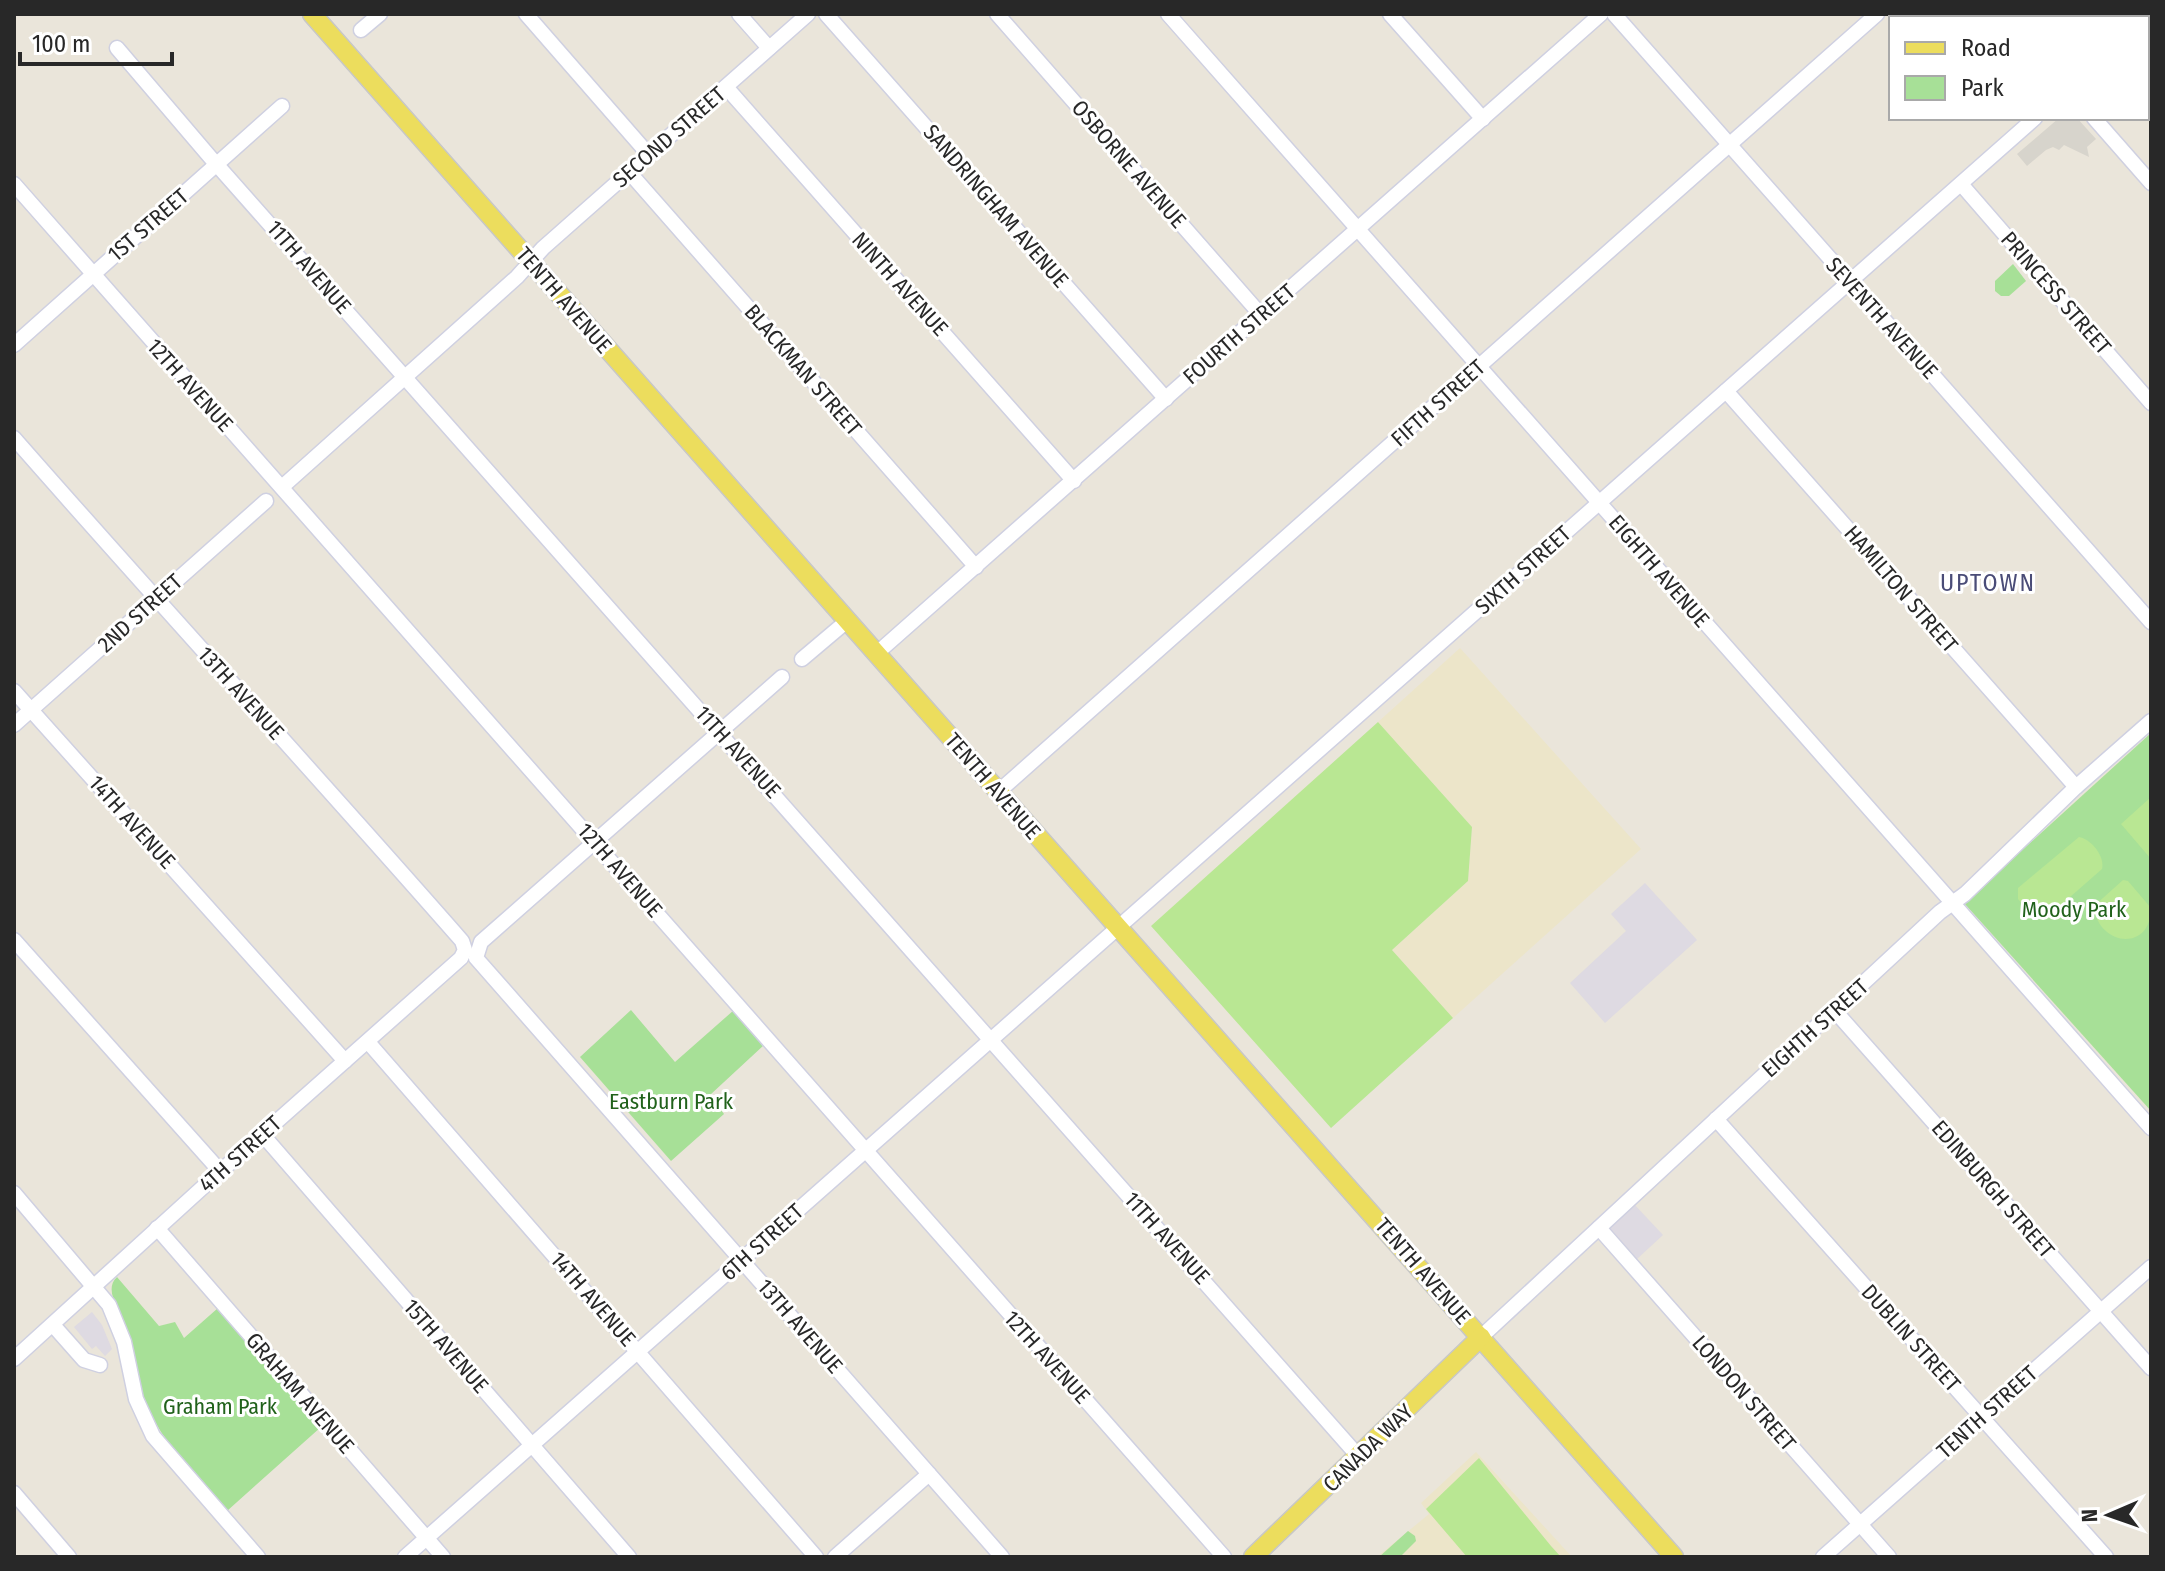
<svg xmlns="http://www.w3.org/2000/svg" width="2165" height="1571" font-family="'Fira Sans Condensed',sans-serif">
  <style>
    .industrial { fill: #dedae2 }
    .education { fill: #ece5c9 }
    .green { fill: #a7e097 }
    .pitch { fill: #b9e793 }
    .plaza { fill: #d7d4cc }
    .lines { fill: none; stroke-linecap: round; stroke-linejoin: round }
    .minor-casing { stroke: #cfd0e1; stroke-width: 17 }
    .major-casing { stroke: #c7c7c7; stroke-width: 21 }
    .minor { stroke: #fff; stroke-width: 14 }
    .major { stroke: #ecdd5d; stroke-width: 18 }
    .labels { text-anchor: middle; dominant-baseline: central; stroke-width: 6; stroke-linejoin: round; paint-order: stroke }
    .street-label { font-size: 22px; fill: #282828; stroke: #fff }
    .park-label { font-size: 22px; fill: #21621b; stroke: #fff }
    .neighbourhood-label { font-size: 24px; letter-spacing: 2px; fill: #4a4c77; stroke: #fff }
  </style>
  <rect width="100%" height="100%" fill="#eae5da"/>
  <g class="industrial">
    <path d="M1645,883L1697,940L1605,1023L1570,983L1626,931L1611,914Z"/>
    <path d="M1633,1203L1663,1235L1637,1259L1608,1226Z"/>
    <path d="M92,1312L102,1325L112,1349L105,1356L96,1346L92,1349L74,1327Z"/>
  </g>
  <g class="education">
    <path d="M1460,648L1641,849L1453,1018L1392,950L1468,881L1472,827L1378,722Z"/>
    <path d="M1476,1452L1572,1557H1377L1429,1514L1421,1503Z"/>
  </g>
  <g class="green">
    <path d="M2013,264L2026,281L2009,296H2001L1995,291V281Z"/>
    <path d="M2151,733V1111L1964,903Z"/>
    <path d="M631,1010L675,1062L734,1010L764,1045L710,1095L724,1114L671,1161L580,1057Z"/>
    <path d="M117,1277L159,1326L175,1322L184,1338L218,1308L321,1427L227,1511C198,1478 163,1445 146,1403C136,1379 135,1351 126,1326C120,1310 103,1290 117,1277Z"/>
    <path d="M1408,1531L1415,1536L1416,1541L1400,1557H1379Z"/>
  </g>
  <g class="pitch">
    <path d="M1378,722L1472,827L1468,881L1392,950L1453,1018L1331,1128L1151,926Z"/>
    <path d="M2151,797V859L2121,824Z"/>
    <path d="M2079,837C2091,839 2105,856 2102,869L2045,919L2034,918L2018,899V888Z"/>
    <path d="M2123,880L2128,881L2151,908C2151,953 2097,946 2094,906Z"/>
    <path d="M1479,1458L1551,1546L1561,1557H1467L1426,1509Z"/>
  </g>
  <path class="plaza" d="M2059,118H2077L2096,139L2087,147L2089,157L2064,145L2059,150L2053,147L2046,150L2027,166L2017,154Z"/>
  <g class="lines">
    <defs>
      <g id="minor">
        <path d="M526,14L649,155"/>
        <path d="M739,14L769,48"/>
        <path d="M826,14L1166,399"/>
        <path d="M997,14L1261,315"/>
        <path d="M1168,14L2151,1128"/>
        <path d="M1390,14L1483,119"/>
        <path d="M1614,14L2151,622"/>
        <path d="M2002,14L2006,18"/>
        <path d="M2147,18L2151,15"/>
        <path d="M361,30L380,14"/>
        <path d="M117,48L210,157L1359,1457"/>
        <path d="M726,87L1074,481"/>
        <path d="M2094,118L2151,183"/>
        <path d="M629,172L976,567"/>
        <path d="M14,184L1224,1557"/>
        <path d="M1961,184L2151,403"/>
        <path d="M14,345L282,106"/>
        <path d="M1726,391L2076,787"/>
        <path d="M14,438C162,607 314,772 462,941L465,950L461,958L213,1178L14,1359"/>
        <path d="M282,487L517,277L543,248L808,14"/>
        <path d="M876,654L1601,14"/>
        <path d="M802,659L847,621"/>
        <path d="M782,677L481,942L476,958L1002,1557"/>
        <path d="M14,691L345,1061"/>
        <path d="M14,725L266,501"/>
        <path d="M998,792L1877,14"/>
        <path d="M14,940L220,1171"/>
        <path d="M1835,1011L2151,1368"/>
        <path d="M368,1042L816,1557"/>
        <path d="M1716,1119L2106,1557"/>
        <path d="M262,1134L629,1557"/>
        <path d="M14,1193L109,1305L124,1342L136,1399L153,1436L258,1557"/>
        <path d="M157,1228L443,1557"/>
        <path d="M1599,1228L1889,1557"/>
        <path d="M53,1325L84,1360L100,1365"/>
        <path d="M1481,1337L1940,912L1965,894L2076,787L2151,721"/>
        <path d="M14,1493L69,1557"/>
        <path d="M405,1557L2035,118"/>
        <path d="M835,1557L929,1474"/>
        <path d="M1823,1557L2151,1267"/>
      </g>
      <g id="major">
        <path d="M312,14L1674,1557"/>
        <path d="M1253,1557L1481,1337"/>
      </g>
    </defs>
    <use href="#minor" class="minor-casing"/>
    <use href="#major" class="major-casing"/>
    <use href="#minor" class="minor"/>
    <use href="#major" class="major"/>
  </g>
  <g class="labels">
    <g class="street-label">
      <text transform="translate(669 137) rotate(-41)">SECOND STREET</text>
      <text transform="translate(1129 164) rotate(49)">OSBORNE AVENUE</text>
      <text transform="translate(996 206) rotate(49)">SANDRINGHAM AVENUE</text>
      <text transform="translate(148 225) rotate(-41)">1ST STREET</text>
      <text transform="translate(309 267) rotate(49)">11TH AVENUE</text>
      <text transform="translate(900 284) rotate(48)">NINTH AVENUE</text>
      <text transform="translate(2056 293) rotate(49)">PRINCESS STREET</text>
      <text transform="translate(564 300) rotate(49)">TENTH AVENUE</text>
      <text transform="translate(1882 318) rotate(48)">SEVENTH AVENUE</text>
      <text transform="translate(1239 334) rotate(-41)">FOURTH STREET</text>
      <text transform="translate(803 370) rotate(49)">BLACKMAN STREET</text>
      <text transform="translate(190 385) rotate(48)">12TH AVENUE</text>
      <text transform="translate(1438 403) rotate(-42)">FIFTH STREET</text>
      <text transform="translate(1523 570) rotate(-42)">SIXTH STREET</text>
      <text transform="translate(1659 571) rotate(49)">EIGHTH AVENUE</text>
      <text transform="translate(1901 589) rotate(49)">HAMILTON STREET</text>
      <text transform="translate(140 613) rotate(-42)">2ND STREET</text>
      <text transform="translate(241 693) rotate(48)">13TH AVENUE</text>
      <text transform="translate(738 752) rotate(48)">11TH AVENUE</text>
      <text transform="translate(993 786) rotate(49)">TENTH AVENUE</text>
      <text transform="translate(132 822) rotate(48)">14TH AVENUE</text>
      <text transform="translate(620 870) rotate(49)">12TH AVENUE</text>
      <text transform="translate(1815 1028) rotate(-42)">EIGHTH STREET</text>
      <text transform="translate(240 1154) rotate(-42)">4TH STREET</text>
      <text transform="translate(1993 1189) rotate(49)">EDINBURGH STREET</text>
      <text transform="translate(1167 1238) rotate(48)">11TH AVENUE</text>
      <text transform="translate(762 1242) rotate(-42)">6TH STREET</text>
      <text transform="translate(1423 1271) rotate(49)">TENTH AVENUE</text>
      <text transform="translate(593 1299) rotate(49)">14TH AVENUE</text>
      <text transform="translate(800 1326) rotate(49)">13TH AVENUE</text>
      <text transform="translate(1911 1338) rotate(48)">DUBLIN STREET</text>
      <text transform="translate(446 1346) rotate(49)">15TH AVENUE</text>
      <text transform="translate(1047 1357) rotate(48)">12TH AVENUE</text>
      <text transform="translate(300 1393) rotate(49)">GRAHAM AVENUE</text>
      <text transform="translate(1744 1393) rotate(49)">LONDON STREET</text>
      <text transform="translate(1987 1412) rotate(-42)">TENTH STREET</text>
      <text transform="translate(1368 1448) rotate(-44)">CANADA WAY</text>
    </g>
    <g class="park-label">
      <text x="2074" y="909">Moody Park</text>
      <text x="671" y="1101">Eastburn Park</text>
      <text x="220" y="1406">Graham Park</text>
    </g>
    <g class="neighbourhood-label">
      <text x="1988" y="583">UPTOWN</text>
    </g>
  </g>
  <rect width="2165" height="1571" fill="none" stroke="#282828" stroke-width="32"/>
  <rect x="1889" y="16" width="260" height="104" fill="#ffffff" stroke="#a9a9a9" stroke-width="2"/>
  <rect x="1905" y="42" width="40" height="12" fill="#ecdd5d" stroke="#a9a9a9" stroke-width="2"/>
  <text x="1961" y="56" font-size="24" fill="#282828">Road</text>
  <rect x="1905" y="76" width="40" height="24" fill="#a7e097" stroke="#a9a9a9" stroke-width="2"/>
  <text x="1961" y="96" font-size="24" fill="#282828">Park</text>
  <g transform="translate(2109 1515) rotate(268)" stroke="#ffffff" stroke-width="6" paint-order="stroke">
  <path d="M0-6L14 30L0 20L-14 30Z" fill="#282828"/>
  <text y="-12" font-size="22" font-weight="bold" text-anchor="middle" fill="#282828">N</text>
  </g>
  <path d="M20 52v12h152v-12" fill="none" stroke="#282828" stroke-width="4"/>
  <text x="32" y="52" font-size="24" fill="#282828" stroke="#ffffff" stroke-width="6" paint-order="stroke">100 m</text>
</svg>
